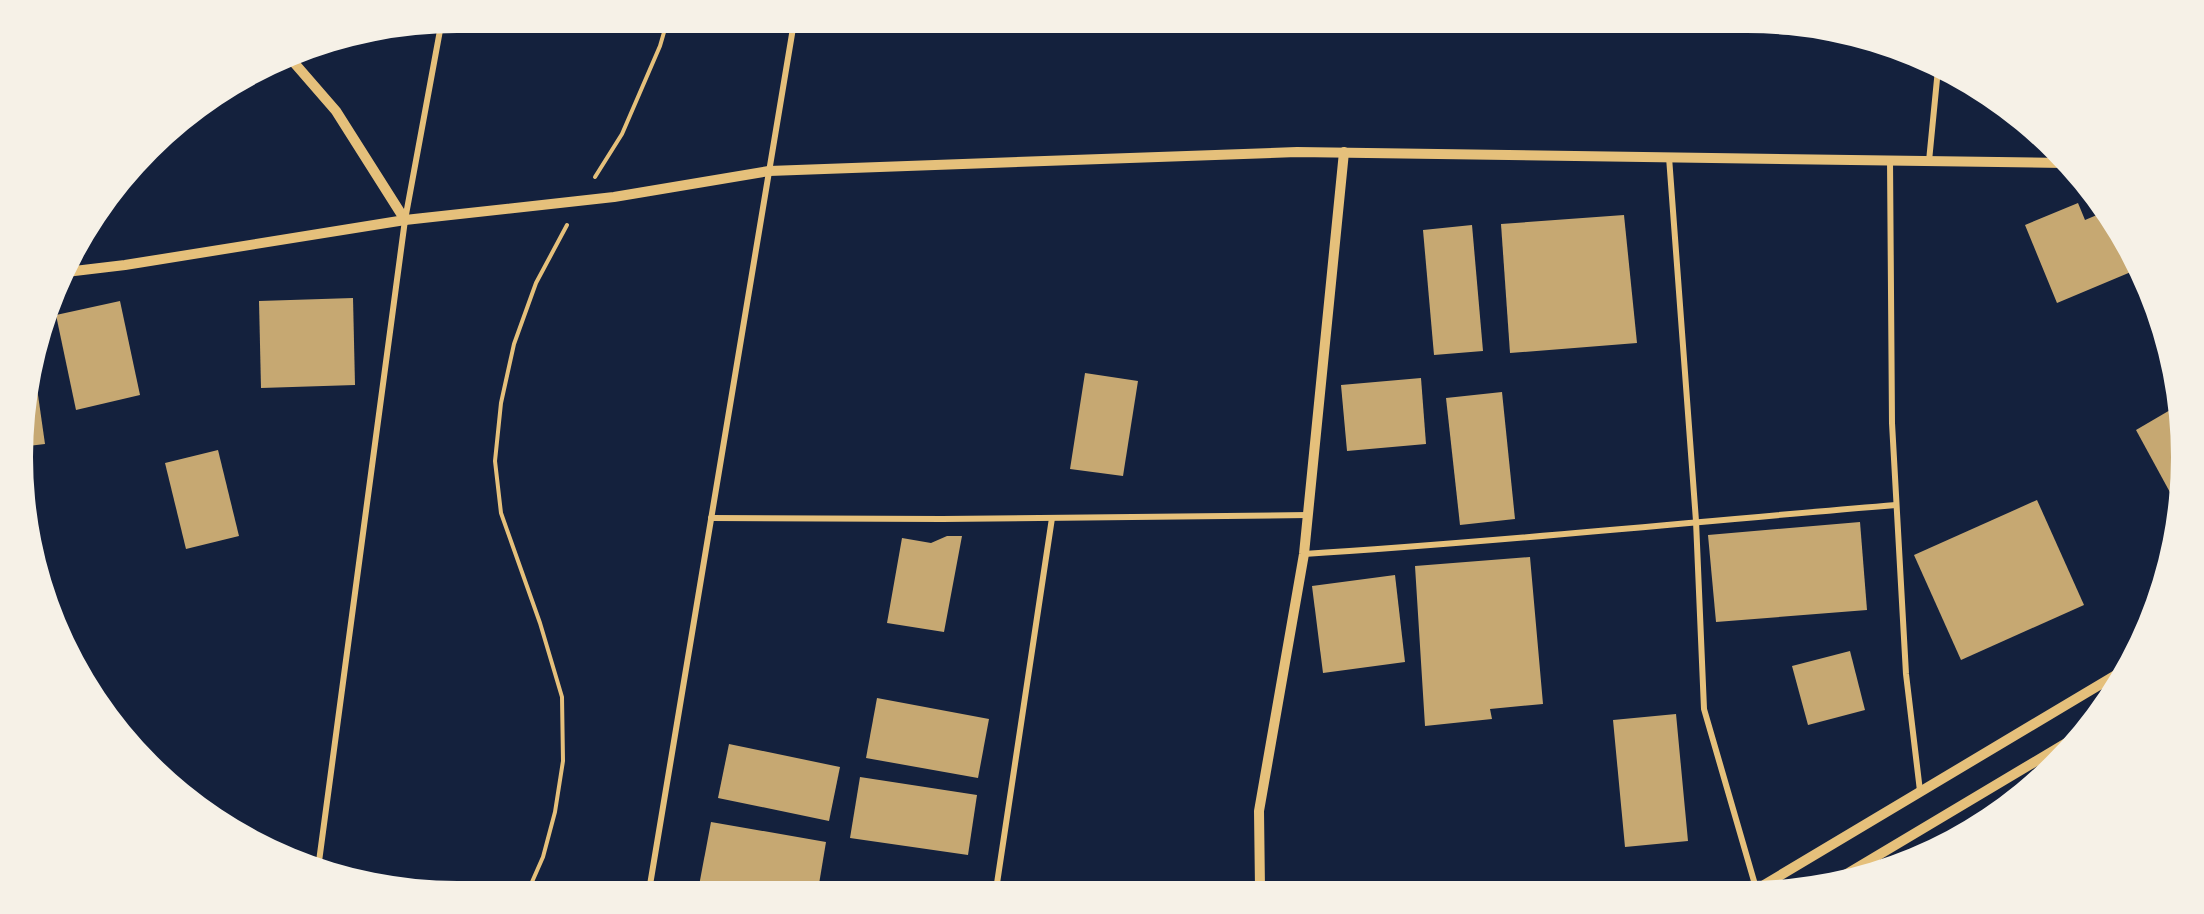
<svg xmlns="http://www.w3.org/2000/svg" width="2204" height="914" font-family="'Fira Sans Condensed',sans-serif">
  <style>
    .building { fill: #c6a872 }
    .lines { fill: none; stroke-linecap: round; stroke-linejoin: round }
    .path { stroke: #e5c07b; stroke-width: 4 }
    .minor { stroke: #e5c07b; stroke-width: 6 }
    .tertiary { stroke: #e5c07b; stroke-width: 10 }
  </style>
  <rect width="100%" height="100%" fill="#14213d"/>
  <g class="building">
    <path d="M2078,203L2085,220L2104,212L2138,269L2057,303L2025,225Z"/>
    <path d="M1624,215L1637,343L1510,353L1501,224Z"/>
    <path d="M1472,225L1483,351L1434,355L1423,230Z"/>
    <path d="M353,298L355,385L261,388L259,301Z"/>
    <path d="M120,301L140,395L76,410L56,315Z"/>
    <path d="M34,367L45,444L28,446L26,400Z"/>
    <path d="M1085,373L1138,381L1123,476L1070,469Z"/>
    <path d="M1421,378L1426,444L1347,451L1341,385Z"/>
    <path d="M1502,392L1515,519L1460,525L1446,398Z"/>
    <path d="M2177,406L2181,428L2178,507L2136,430Z"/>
    <path d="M218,450L239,536L186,549L165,463Z"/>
    <path d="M2037,500L2084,605L1961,660L1914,555Z"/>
    <path d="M1860,522L1867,610L1716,622L1708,535Z"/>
    <path d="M947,536H962L944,632L887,623L902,538L931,543Z"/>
    <path d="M1530,557L1543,704L1490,709L1492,719L1425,726L1415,566Z"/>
    <path d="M1395,575L1405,662L1323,673L1312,586Z"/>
    <path d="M1850,651L1865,710L1808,725L1792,666Z"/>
    <path d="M877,698L989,719L978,778L866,758Z"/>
    <path d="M1676,714L1688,841L1625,847L1613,720Z"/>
    <path d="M729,744L840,767L829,821L718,798Z"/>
    <path d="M860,777L977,795L968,855L850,838Z"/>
    <path d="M711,822L826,842L818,890L698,891Z"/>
    <path d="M1364,882L1367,889H1348Z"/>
  </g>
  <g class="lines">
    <g class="path">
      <path d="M595,177L622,134L660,46L667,22"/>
      <path d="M528,891L543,857L555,812L563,761L562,697L540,623L501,513L495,461L501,403L514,344L536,283L567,225"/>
    </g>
    <g class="minor">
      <path d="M1669,157L1696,521L1704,709L1756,888"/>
      <path d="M1890,160L1892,423L1906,674L1920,791"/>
      <path d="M1929,161L1938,69"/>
      <path d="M711,518L942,519L1308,515"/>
      <path d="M1304,554C1502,542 1699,521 1896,505"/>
      <path d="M318,869L405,220L441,25"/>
      <path d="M996,890L1052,518"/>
      <path d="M649,891L794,22"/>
    </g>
    <g class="tertiary">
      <path d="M290,58L336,111L405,220"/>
      <path d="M66,272L125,265L405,220L614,197L769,171L1297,152L2064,163"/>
      <path d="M1845,875L2073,739"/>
      <path d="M1759,888L2121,672"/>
      <path d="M1260,889L1259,811L1304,554L1344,152"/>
    </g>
  </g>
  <path d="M0 0H2204V914H0ZM457 33H1747A424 424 0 0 1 2171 457V457A424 424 0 0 1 1747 881H457A424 424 0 0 1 33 457V457A424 424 0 0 1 457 33Z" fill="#f6f1e7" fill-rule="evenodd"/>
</svg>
